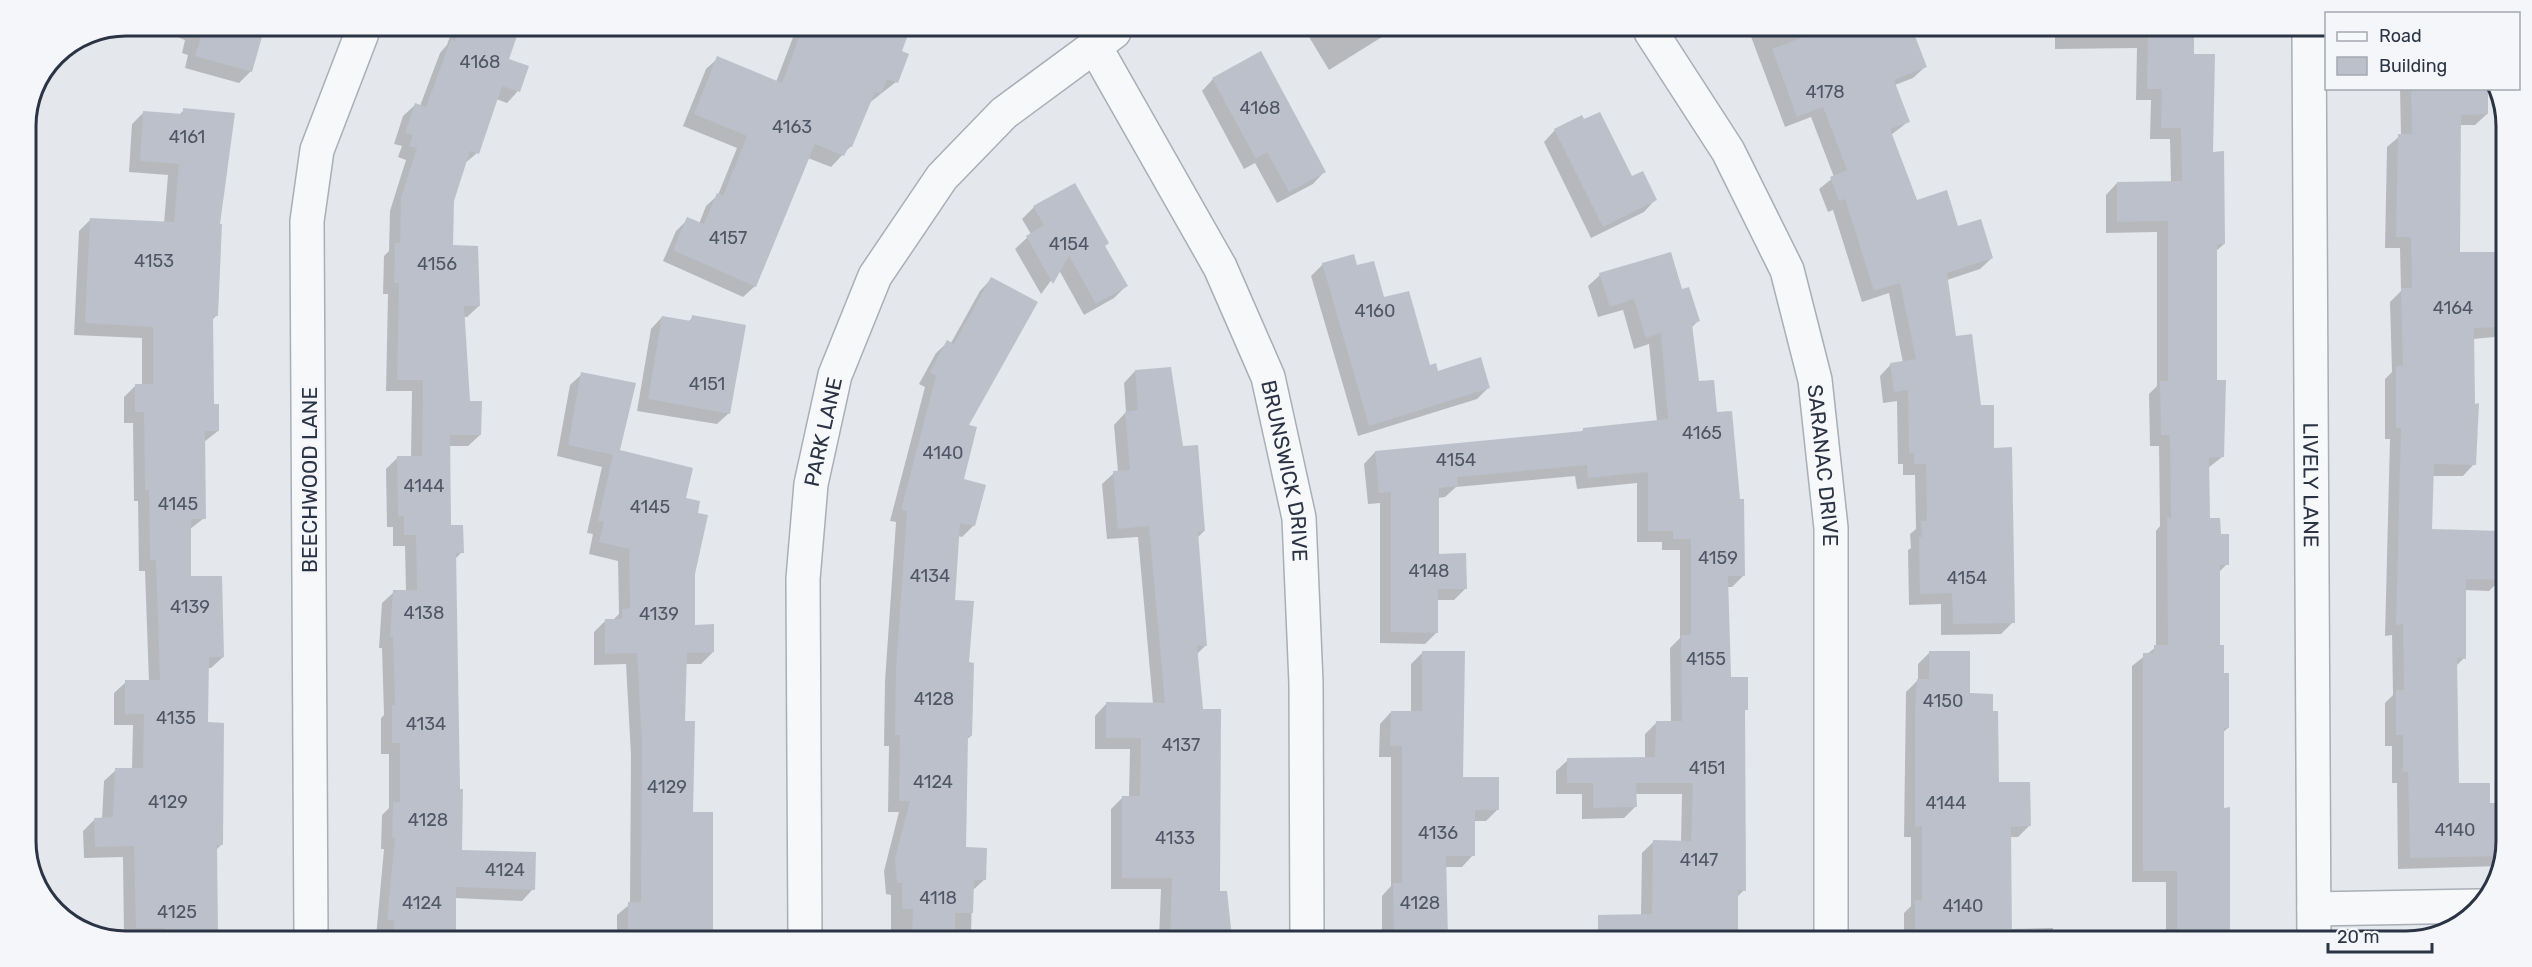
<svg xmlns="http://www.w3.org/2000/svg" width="2532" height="967" font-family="Rubik,sans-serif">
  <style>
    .shadow { fill: #0003 }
    .building { fill: #bbc0ca }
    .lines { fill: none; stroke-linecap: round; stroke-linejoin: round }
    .minor-casing { stroke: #a9aeb7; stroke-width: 36 }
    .tertiary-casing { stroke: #a9aeb7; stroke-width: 36 }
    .minor { stroke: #f7f8fa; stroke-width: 33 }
    .tertiary { stroke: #f7f8fa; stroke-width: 33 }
    .labels { text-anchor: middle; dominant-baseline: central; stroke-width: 6; stroke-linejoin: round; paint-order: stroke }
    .number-label { font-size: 18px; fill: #4f5766 }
    .street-label { font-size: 21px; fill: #2b3445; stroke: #f4f6f9 }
    .rim { fill: none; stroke: #2b3445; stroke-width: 3 }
  </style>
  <rect width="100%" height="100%" fill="#e4e7ec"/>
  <g class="shadow">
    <path d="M1912,31L1925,67L1913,78L1895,85L1909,121L1891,135L1917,201L1957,228L1992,258L1980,269L1947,280L1955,338L1993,449L2013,622L2001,634L1941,635V604L1909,605L1908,550L1911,548L1910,534L1916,529L1915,475H1903V464H1898L1897,401L1883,403L1880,376L1891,364L1903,363L1889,293L1862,302L1833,210L1828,212L1819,189L1834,177L1811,117L1785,127L1750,34L1745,36L1744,32Z"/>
    <path d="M2055,31H2192L2193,55L2211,153L2224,244L2215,252V381L2222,457L2208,468V519L2219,535L2227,564L2218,573V647L2228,728L2222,733V809H2229V941H2166V882H2132V666L2156,647V531L2160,526L2159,446H2150L2149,394L2157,386V232L2106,233V195L2117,183L2171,182L2170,139H2150L2151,100H2136L2137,48L2055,49Z"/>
    <path d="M795,32H907L900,52L896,82L868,104L851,146L831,167L808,158L755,286L743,297L663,261L676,231L688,219L699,224L706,206L718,195L737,148L683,126L706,69L718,58L776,82Z"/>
    <path d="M1306,32H1390L1329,70Z"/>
    <path d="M167,33H261L251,71L239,83L185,68L188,55L182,53L185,40Z"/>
    <path d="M451,33H517L507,60L527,67L518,91L507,103L496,99L477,153L464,164L453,200L451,247L479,306L467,317H464L469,403L480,435L468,446H449L450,527L462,552L454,560L461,851L533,889L522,901L455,898V937H376L384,849H381L382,815L389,808V754H381V718L384,715L382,648H379L382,603L394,592L406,591L405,546H393V527H387L386,469L397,458H411L412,391H386L388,294H383L384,256L389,251L390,211L406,160L398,157L402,146L394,144L403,116L415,105L420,106L440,53L447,45Z"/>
    <path d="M1213,79L1324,172L1313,184L1277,203L1255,163L1244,169L1202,91Z"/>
    <path d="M2391,88H2487V114L2475,125H2460L2459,254L2505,253V336L2473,339L2474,464L2463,476H2432L2430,531L2501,579L2489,591L2464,590V658L2456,666L2457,785L2489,805H2502L2501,866L2398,869L2397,783H2392V746H2385V703L2393,695L2392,635L2385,636L2390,439H2385V379L2392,372L2390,302L2401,291L2400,248H2385L2387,147L2401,135L2400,90Z"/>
    <path d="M184,110L218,225L216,316L212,320L213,405L218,431L204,442V518L189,530V578L223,657L211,668H207V724L222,844L216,850L217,936H124L123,857L84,858L83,831L95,819H102L104,781L116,770L132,769L133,725H114V693L126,682H149L145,571H139L138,501H134L133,423H124V397L136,385H142V338L74,335L79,231L91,219L164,223L168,175L129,172L132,124L144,112L179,115Z"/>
    <path d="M1555,130L1631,178L1655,200L1644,212L1591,238L1544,142Z"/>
    <path d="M1034,207L1104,246L1126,286L1114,298L1084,315L1059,270L1041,294L1015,249L1031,234L1022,219Z"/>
    <path d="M1323,264L1356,267L1383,299L1429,367L1437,373L1489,387L1477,399L1358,436L1311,276Z"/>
    <path d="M1600,275L1681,291L1698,321L1691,328L1698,383L1716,414L1743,576L1732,587H1727L1730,678L1746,709L1744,712V890L1736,898L1737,940L1641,916L1642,853L1653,842H1681L1682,794H1635V807L1624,818L1582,819V794H1556V771L1568,760L1645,759V734L1657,722L1671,723L1670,648L1680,638V550H1662V542H1637V483L1577,489L1575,476L1456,487L1445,497L1437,498L1438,555L1465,589L1454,600H1437V632L1425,644L1380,643V503L1368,504L1364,464L1375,452L1580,433L1584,429L1657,422L1649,344L1634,349L1623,310L1598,317L1588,286Z"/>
    <path d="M991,279L967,426L962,480L974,525L962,537L958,536L953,601L968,664L971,736L966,740L964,849L985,879L972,891L971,938H891V895L886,894L884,871L899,812H888L889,746H884L885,681L896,522L890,521L925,387L919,384L936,353L948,342L951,343L980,291Z"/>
    <path d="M662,317L688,322L693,317L729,413L717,424L637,411L651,329Z"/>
    <path d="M1135,371L1181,448L1204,531L1197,538L1206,645L1196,655L1218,893L1229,939H1159L1161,889H1111V809L1123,797H1129L1130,749H1095V716L1106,704H1153L1138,537L1107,539L1102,484L1114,473L1118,472L1114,425L1126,412L1124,383Z"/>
    <path d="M582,374L618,452L684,499L693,574V626L713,652L701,664H685L684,722L692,813L712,938L617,937V915L630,904L631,755L626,664L594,665V632L606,620H613L619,614L618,561L589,554L593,534L587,533L602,467L557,456L570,385Z"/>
    <path d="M1423,652L1462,778L1498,809L1486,821H1473V855L1462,867H1445L1446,939H1376L1382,931V896L1391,886V757H1379L1380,724L1391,712H1411V664Z"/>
    <path d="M1929,653L1968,695L1997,784L2029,826L2018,837H2010V929L2053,928L2054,941L1904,940V913L1911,906V837H1904L1906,692L1918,680V664Z"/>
  </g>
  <g class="building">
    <path d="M1819,31H1913L1927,67L1894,80L1910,122L1890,129L1917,200L1947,190L1958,226L1981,219L1993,258L1947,273L1956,336L1972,334L1981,405H1994V448L2012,447L2015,623L1953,624L1952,593L1920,594L1919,537H1922L1921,521H1927L1926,464H1914V453H1909L1908,390L1894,392L1890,363L1916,359L1900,283L1874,291L1845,199L1839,201L1830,177L1847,170L1823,107L1797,117L1772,49Z"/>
    <path d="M2148,31H2194V54H2215L2213,152L2224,151L2225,244H2217V380H2226L2224,457L2209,458L2210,518H2220L2221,534H2229V565H2220V645H2224V673H2229V728H2224V808L2230,807V941H2177V871H2143V653H2154V645H2168L2167,518H2171L2170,435H2161L2160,381H2168V221L2117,222V182L2182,181L2181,128H2161L2162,89H2147Z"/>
    <path d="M801,32H909L902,51L909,54L898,83L887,79L881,94L875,92L852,147L849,146L844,156L815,144L756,287L673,250L687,217L704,224L717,193L723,196L747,136L694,114L717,56L782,83Z"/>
    <path d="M202,33H263L252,72L195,56Z"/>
    <path d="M458,33H518L509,59L529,66L520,92L502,86L479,154L470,151L454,201L453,245L478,246L480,306H464L470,401H482L481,435H450L451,525H463L464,553H456L460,789H463L462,850L536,852L535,890L456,887V936L393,935L394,920H387L395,838H392L393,802H400V743H392V705H395L393,637H390L393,590H417L416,535H404V516H398L397,456H422L423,380H397L399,283H394L395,243H400L401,198L417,148L409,146L413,135L405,133L415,103L426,107L451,39L455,41Z"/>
    <path d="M1261,51L1326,172L1289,192L1267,152L1256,159L1212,78Z"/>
    <path d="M2411,88H2488V114L2461,115L2460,252H2505V327L2474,328L2475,404L2479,403L2476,465L2434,464L2432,529L2503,531L2502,580L2466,579V659L2457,658L2459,783H2490V803H2502L2501,856L2410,858L2408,772H2403V735H2396V690H2404L2403,624L2396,625L2401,428H2396V366H2403L2401,288H2412L2411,237H2396L2398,134H2412Z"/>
    <path d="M183,108L235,113L220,224H222L218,316H213L214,404H219V431H205L206,519H191V576H222L224,657H209L208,722L224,723L223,845H217L218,936H165V928H136L134,846L95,847L94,818L113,817L115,768H143L144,714H125V680H160L156,560H150L149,490H145L144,412H135V384H153V327L85,323L90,218L174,222L179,164L140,161L143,111L183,114Z"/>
    <path d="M1600,112L1632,176L1643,171L1657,200L1603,227L1554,129L1582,115L1584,119Z"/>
    <path d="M1075,183L1109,243L1105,246L1128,286L1096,304L1069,256L1053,284L1026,236L1044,225L1033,206Z"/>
    <path d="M1671,252L1682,289L1689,287L1700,321L1692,324L1699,381L1714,380L1717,412L1732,411L1740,499H1744L1745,576H1728L1731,677H1748V710H1745L1746,891L1738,890V940H1598V915L1652,914L1653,840L1691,841L1693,783H1636L1637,807L1593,808V783H1567V758L1655,757L1656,721H1682L1681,635H1691V539H1673V531H1648V472L1588,478L1587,465L1457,477L1458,486L1439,488V554L1466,553L1467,589H1438V633L1391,632V492L1379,493L1375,451L1583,431V428L1668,419L1661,333L1646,338L1634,299L1610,307L1599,273Z"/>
    <path d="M1354,254L1357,265L1374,261L1384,297L1409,291L1430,365L1436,363L1438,371L1481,357L1490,388L1369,426L1322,263Z"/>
    <path d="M991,277L1038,302L969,425L977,427L964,479L986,485L975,526L960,523L955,600L974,601L969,662L974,663L972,736H968L966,847L987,848L986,880H974L973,913H955V933L912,932L913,909H902V883H897L895,858L910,801H899L900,735H895L896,669L907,511L901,510L936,376L930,372L947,340L954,344Z"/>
    <path d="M692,315L746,325L730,414L648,399L662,316L691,321Z"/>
    <path d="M1171,367L1183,446L1198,445L1205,531L1198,532L1207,646H1197L1203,709H1221L1220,891H1227L1232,938L1225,939H1170L1172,878H1122V796H1140L1141,738H1106V702L1165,703L1149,526L1118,529L1113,471L1130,470L1125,412L1138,410L1135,370Z"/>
    <path d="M581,372L636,383L620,450L693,468L686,498L700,501L698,513L708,515L695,574V625L714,624V652L687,653L685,721H695L693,812H713V938L644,937V930H628V902H641L642,743L637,653L605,654V619H622V609L630,608L629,549L599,542L604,522L598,521L613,455L568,445Z"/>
    <path d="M1422,651H1465L1463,777H1499V810H1475V856H1446L1448,939H1394L1393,883H1402V746H1390L1391,711H1422Z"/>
    <path d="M1929,651H1970V693L1993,694V711H1998L1999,782H2030L2031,826L2011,827L2012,941L1921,940V937L1915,938V900H1922V826L1915,827V708L1917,679H1929Z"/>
  </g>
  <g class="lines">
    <defs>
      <g id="minor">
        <path id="s1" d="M2309,31L2314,941"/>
        <path id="s2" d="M1651,32L1728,151L1787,270L1815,380L1831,528V940"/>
        <path id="s3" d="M1094,45L1220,267L1268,377L1299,518L1306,683L1307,939"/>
        <path d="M2314,909L2478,906"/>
        <path d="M311,937L307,221L317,150L362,33"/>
      </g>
      <g id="tertiary">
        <path id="s4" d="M805,938L803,579L811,484L835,375L875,276L942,177L1004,113L1114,32"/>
      </g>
    </defs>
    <use href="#minor" class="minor-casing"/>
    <use href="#tertiary" class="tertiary-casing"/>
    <use href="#minor" class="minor"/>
    <use href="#tertiary" class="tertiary"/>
  </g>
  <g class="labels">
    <g class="number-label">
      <text x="480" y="62">4168</text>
      <text x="1825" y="92">4178</text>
      <text x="1260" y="108">4168</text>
      <text x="792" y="127">4163</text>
      <text x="187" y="137">4161</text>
      <text x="728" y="238">4157</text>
      <text x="1069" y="244">4154</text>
      <text x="154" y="261">4153</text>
      <text x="437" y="264">4156</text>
      <text x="2453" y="308">4164</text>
      <text x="1375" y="311">4160</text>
      <text x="707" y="384">4151</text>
      <text x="1702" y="433">4165</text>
      <text x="943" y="453">4140</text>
      <text x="1456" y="460">4154</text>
      <text x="424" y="486">4144</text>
      <text x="178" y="504">4145</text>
      <text x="650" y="507">4145</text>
      <text x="1718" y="558">4159</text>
      <text x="1429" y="571">4148</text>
      <text x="930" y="576">4134</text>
      <text x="1967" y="578">4154</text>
      <text x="190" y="607">4139</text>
      <text x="424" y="613">4138</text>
      <text x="659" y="614">4139</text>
      <text x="1706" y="659">4155</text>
      <text x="934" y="699">4128</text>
      <text x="1943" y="701">4150</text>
      <text x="176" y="718">4135</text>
      <text x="426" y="724">4134</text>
      <text x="1181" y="745">4137</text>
      <text x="1707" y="768">4151</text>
      <text x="933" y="782">4124</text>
      <text x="667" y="787">4129</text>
      <text x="168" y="802">4129</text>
      <text x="1946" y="803">4144</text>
      <text x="428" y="820">4128</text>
      <text x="2455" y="830">4140</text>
      <text x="1438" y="833">4136</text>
      <text x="1175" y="838">4133</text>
      <text x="1699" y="860">4147</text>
      <text x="505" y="870">4124</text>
      <text x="938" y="898">4118</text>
      <text x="422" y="903">4124</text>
      <text x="1420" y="903">4128</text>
      <text x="1963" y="906">4140</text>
      <text x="177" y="912">4125</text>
    </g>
    <g class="street-label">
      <text stroke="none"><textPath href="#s4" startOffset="508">PARK LANE</textPath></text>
      <text stroke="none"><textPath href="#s2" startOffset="474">SARANAC DRIVE</textPath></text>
      <text stroke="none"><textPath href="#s3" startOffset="471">BRUNSWICK DRIVE</textPath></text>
      <text transform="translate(309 480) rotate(-90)">BEECHWOOD LANE</text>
      <text stroke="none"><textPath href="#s1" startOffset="454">LIVELY LANE</textPath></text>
    </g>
  </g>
  <path d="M0 0H2532V967H0ZM126 36H2406A90 90 0 0 1 2496 126V841A90 90 0 0 1 2406 931H126A90 90 0 0 1 36 841V126A90 90 0 0 1 126 36Z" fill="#f4f6f9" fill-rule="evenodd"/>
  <path class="rim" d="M126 36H2406A90 90 0 0 1 2496 126V841A90 90 0 0 1 2406 931H126A90 90 0 0 1 36 841V126A90 90 0 0 1 126 36Z"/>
  <rect x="2325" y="12" width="195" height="78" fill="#f4f6f9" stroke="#a4a8b1" stroke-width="1.5"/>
  <rect x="2337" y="32" width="30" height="9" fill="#f7f8fa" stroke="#a4a8b1" stroke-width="1.5"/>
  <text x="2379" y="42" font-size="18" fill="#2b3445">Road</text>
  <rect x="2337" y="57" width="30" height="18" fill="#bbc0ca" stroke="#a4a8b1" stroke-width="1.5"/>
  <text x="2379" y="72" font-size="18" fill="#2b3445">Building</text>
  <path d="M2328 943v9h104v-9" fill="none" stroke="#2b3445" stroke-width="3"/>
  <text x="2337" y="943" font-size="18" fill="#2b3445" stroke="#f4f6f9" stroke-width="4.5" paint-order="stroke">20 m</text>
</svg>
